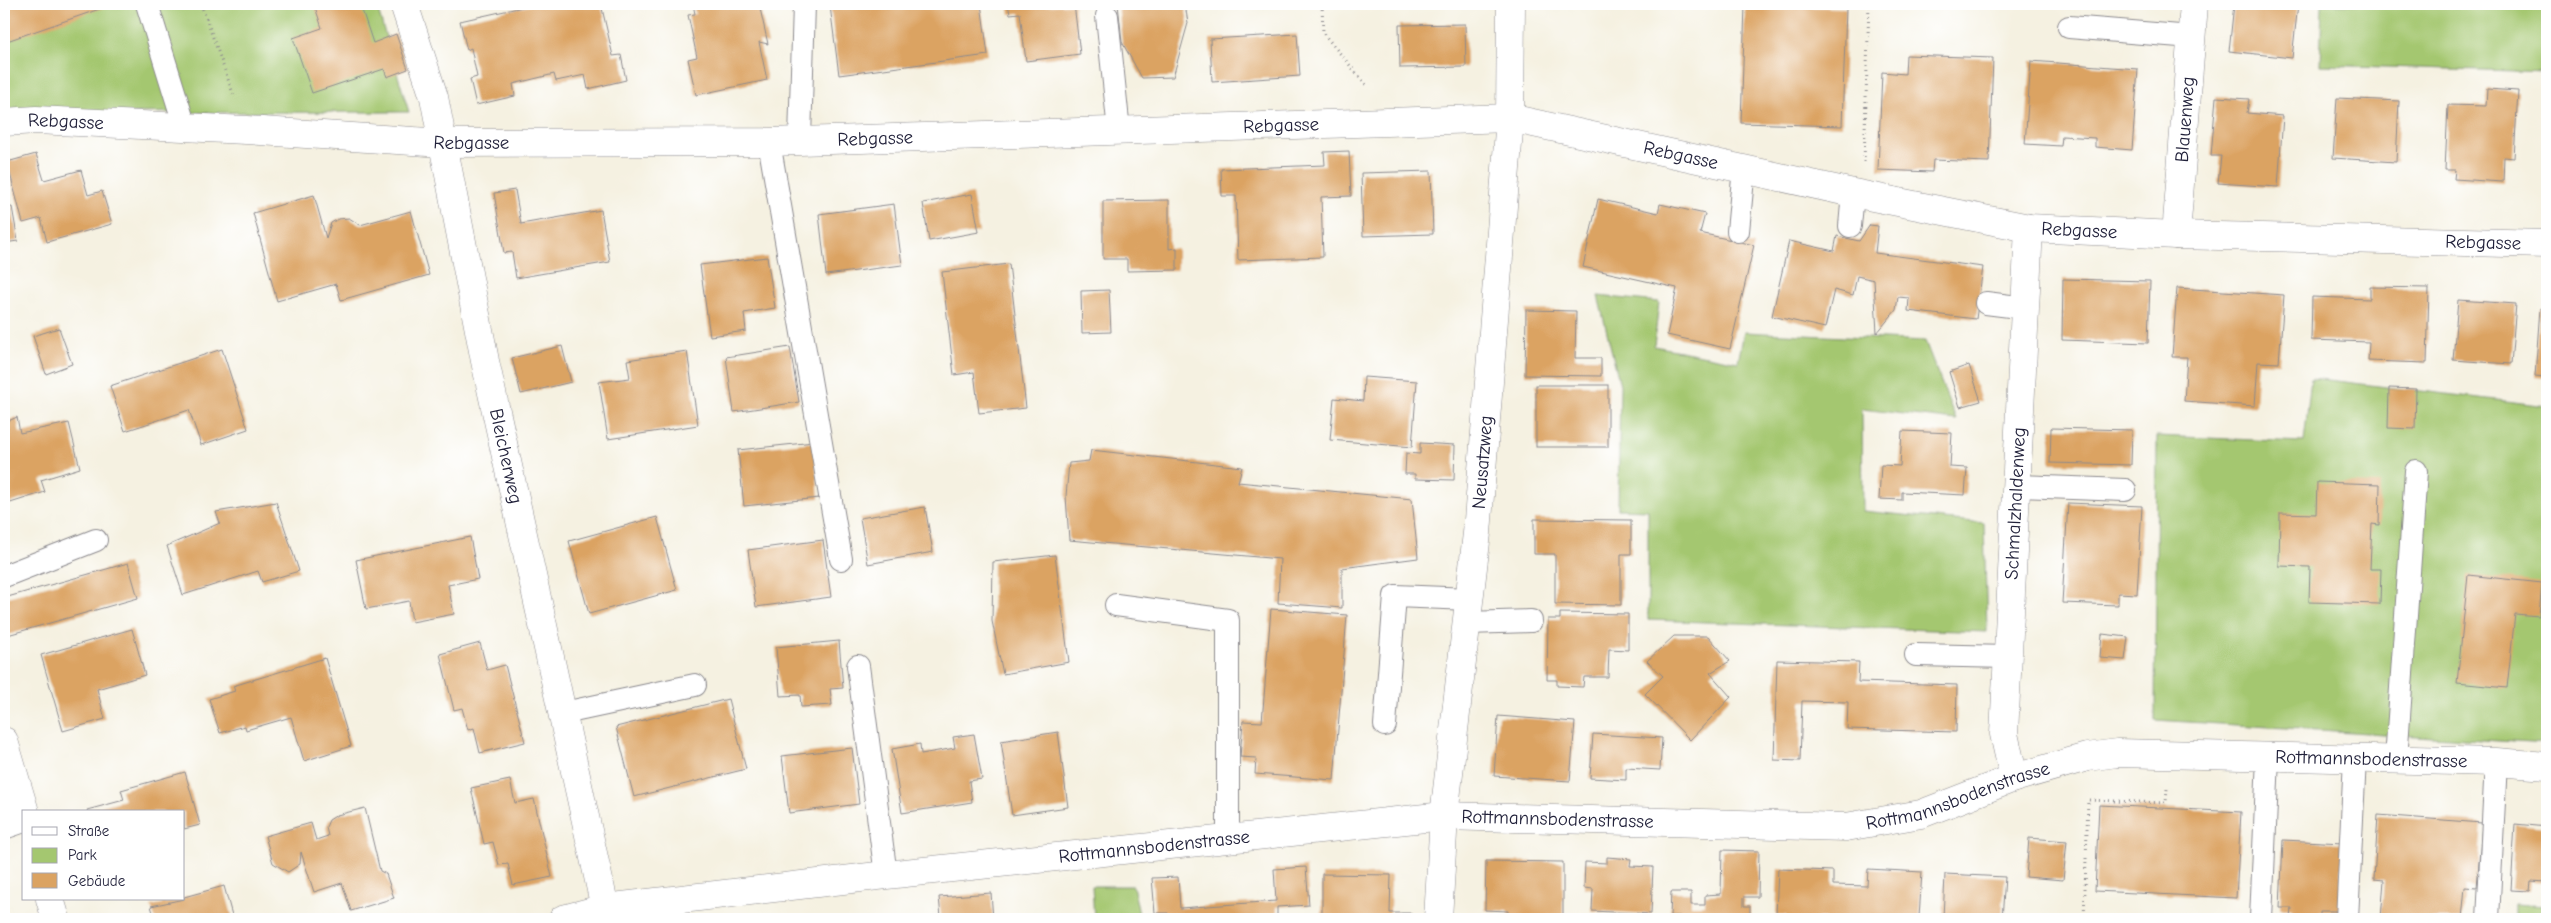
<svg xmlns="http://www.w3.org/2000/svg" width="2551" height="923" font-family="'Comic Neue',sans-serif">
  <style>
    .green { fill: #a4c770; stroke: #637456 }
    .building { fill: #dba362 }
    .lines { fill: none; stroke-linecap: round; stroke-linejoin: round }
    .lane-casing { stroke: #8c8a8e; stroke-width: 24 }
    .street-casing { stroke: #8c8a8e; stroke-width: 29 }
    .secondary-casing { stroke: #8c8a8e; stroke-width: 29 }
    .path { stroke: #8c8a8e; stroke-width: 3; stroke-dasharray: 1 4; stroke-linecap: butt }
    .lane { stroke: #fff; stroke-width: 22 }
    .street { stroke: #fff; stroke-width: 28 }
    .secondary { stroke: #fff; stroke-width: 28 }
    .labels { text-anchor: middle; dominant-baseline: central; stroke-width: 4.5; stroke-linejoin: round; paint-order: stroke }
    .street-label { font-size: 19px; fill: #22223b; stroke: #fff }
  </style>
  <rect width="100%" height="100%" fill="#fff"/>
  <filter id="ink" filterUnits="userSpaceOnUse"><feTurbulence type="fractalNoise" baseFrequency=".02" numOctaves="2"/><feDisplacementMap in="SourceGraphic" scale="10" xChannelSelector="R" yChannelSelector="G"/><feConvolveMatrix kernelMatrix="1 2 1 2 8 2 1 2 1" color-interpolation-filters="sRGB"/></filter>
  <filter id="wash" filterUnits="userSpaceOnUse"><feTurbulence type="fractalNoise" baseFrequency=".0096" numOctaves="4" result="noise"/><feDisplacementMap in="SourceGraphic" scale="20" xChannelSelector="R" yChannelSelector="G"/><feGaussianBlur stdDeviation="1.12" result="paint"/><feColorMatrix in="noise" values="0 0 0 0 0 0 0 0 0 0 0 0 0 0 0 0 0 1.4 0 .05"/><feComposite in="paint" operator="in"/></filter>
  <g filter="url(#wash)">
    <rect width="100%" height="100%" fill="#f5f1e1"/>
    <g class="green">
      <path d="M4,4H376L409,112L4,113Z"/>
      <path d="M2322,4H2547V72L2320,65Z"/>
      <path d="M1598,296L1659,302L1654,346L1738,362L1744,332L1925,341L1956,420L1862,409L1863,511L1984,523L1987,632L1648,620V510L1618,509L1620,385Z"/>
      <path d="M2311,378L2547,406V744L2155,720L2157,436L2304,442Z"/>
      <path d="M1092,886H1133L1140,919H1094Z"/>
      <path d="M2514,904L2547,906V919H2514Z"/>
    </g>
    <g id="blocks">
      <g class="building">
        <path d="M4,4H114L4,42Z"/>
        <path d="M314,4H360L373,43L396,34L408,69L387,77L384,69L312,93L293,38L322,28Z"/>
        <path d="M536,4H601L613,56L621,55L626,80L588,89L585,75L556,81L554,74L513,84L515,96L476,105L470,79L477,77L471,48L467,50L460,21Z"/>
        <path d="M693,4H759L768,44L759,42L767,80L696,95L688,59L697,57L688,15L695,14Z"/>
        <path d="M850,4H981L988,55L839,75L830,6Z"/>
        <path d="M1008,4H1043V6L1074,4L1080,54L1026,61L1020,13L1010,14Z"/>
        <path d="M1118,4H1185L1188,23L1173,77L1142,78L1122,42Z"/>
        <path d="M2234,4H2298L2292,58L2229,51Z"/>
        <path d="M1745,5L1846,8L1842,126L1741,123Z"/>
        <path d="M1465,24L1466,67L1400,68L1399,25Z"/>
        <path d="M1297,34L1300,76L1212,82L1210,39Z"/>
        <path d="M1906,55L1993,58L1989,162L1933,160L1932,172L1878,170L1882,72L1905,74Z"/>
        <path d="M2031,61L2138,69L2132,150L2095,147V138L2062,136L2061,146L2025,144Z"/>
        <path d="M2487,89L2518,91L2514,158L2504,157L2503,182L2454,179L2455,170H2445L2448,105L2486,106Z"/>
        <path d="M2216,97L2249,99L2247,113L2283,116L2278,187L2218,183L2221,156H2211Z"/>
        <path d="M2337,98L2399,101L2396,162L2333,158Z"/>
        <path d="M1349,151L1351,196L1321,197L1323,257L1238,260L1236,196H1222L1221,169L1325,165L1324,152Z"/>
        <path d="M36,154L44,180L81,170L88,195L102,191L112,224L47,242L41,218L23,223L7,162Z"/>
        <path d="M1431,171L1433,234L1363,236L1361,173Z"/>
        <path d="M515,190L521,224L601,210L610,262L516,278L512,252L504,253L494,193Z"/>
        <path d="M972,194L979,232L929,241L923,203Z"/>
        <path d="M314,195L326,238L331,223L338,219L349,218L360,225L411,211L429,275L341,300L336,284L277,301L253,213Z"/>
        <path d="M1598,199L1658,213L1660,204L1705,214L1700,233L1754,245L1730,349L1667,335L1677,288L1583,267Z"/>
        <path d="M1169,200V249L1177,248V270L1127,271V259H1103V201Z"/>
        <path d="M894,204L902,265L826,275L819,214Z"/>
        <path d="M12,207L18,241L4,243V208Z"/>
        <path d="M1870,225L1878,226L1875,253L1983,267L1976,319L1908,311L1909,298L1898,297L1896,310L1877,333L1874,280L1857,276L1853,295L1834,290L1825,328L1772,316L1789,241L1834,251L1837,236L1859,241Z"/>
        <path d="M767,257L775,308L744,313L746,331L710,336L700,265Z"/>
        <path d="M1009,264L1026,408L979,413L974,372L954,375L942,272Z"/>
        <path d="M2063,279L2150,281L2148,343L2062,340Z"/>
        <path d="M2370,287L2429,288L2427,363L2368,361L2369,342L2311,340L2312,297L2370,299Z"/>
        <path d="M2177,288L2284,295L2279,363L2258,362L2255,406L2184,401L2187,357H2172Z"/>
        <path d="M1109,290L1111,332L1082,333L1081,291Z"/>
        <path d="M2458,300L2516,304L2511,364L2453,360Z"/>
        <path d="M2540,308H2547V378L2535,377Z"/>
        <path d="M1526,310L1576,311L1575,358H1601V376L1525,375Z"/>
        <path d="M59,328L72,364L46,374L33,336Z"/>
        <path d="M562,346L571,382L521,394L512,358Z"/>
        <path d="M790,347L799,402L734,412L726,357Z"/>
        <path d="M222,349L248,429L201,445L189,410L125,431L110,386Z"/>
        <path d="M687,351L698,425L608,439L599,382L630,378L627,360Z"/>
        <path d="M1969,365L1981,401L1960,407L1949,372Z"/>
        <path d="M1364,377L1417,381L1412,447L1330,440L1334,398L1363,401Z"/>
        <rect x="1536" y="385" width="72" height="62"/>
        <path d="M2389,388L2416,389L2415,429L2388,428Z"/>
        <path d="M17,417L20,433L69,423L80,468L41,480L45,492L4,505V423Z"/>
        <path d="M2051,428L2132,430L2131,465L2050,463Z"/>
        <path d="M1902,431L1952,433L1950,467L1967,468L1965,495L1902,492V500L1879,499L1881,465L1900,466Z"/>
        <path d="M814,442L819,498L744,506L738,450Z"/>
        <path d="M1420,443L1455,445L1454,480L1415,479V474H1405L1406,453L1420,454Z"/>
        <path d="M1091,450L1242,467L1238,482L1412,499L1418,558L1342,568V608L1278,603L1280,559L1069,540L1066,496L1069,463L1089,461Z"/>
        <path d="M2317,482L2380,484L2379,525L2372,524L2370,569H2381L2380,604L2309,602L2310,567L2279,566L2280,513L2316,514Z"/>
        <path d="M276,502L299,571L262,582L258,571L183,595L167,546L220,523L216,512Z"/>
        <path d="M2068,503L2142,506L2137,594L2118,593V605L2062,603Z"/>
        <path d="M925,507L933,552L868,564L860,518Z"/>
        <path d="M657,517L677,590L589,614L569,541Z"/>
        <path d="M1534,519L1631,520V554H1621V605L1555,604V554H1534Z"/>
        <path d="M470,537L478,579L448,585L454,614L412,622L409,601L366,609L356,560Z"/>
        <path d="M823,540L831,597L756,607L748,550Z"/>
        <path d="M1055,555L1069,662L1003,674L992,621L993,562Z"/>
        <path d="M128,563L138,598L4,636V598Z"/>
        <path d="M2468,575L2542,583L2539,616L2515,614L2507,688L2457,683Z"/>
        <path d="M1271,609L1347,615L1334,780L1255,774L1256,758L1240,757L1243,721L1262,722Z"/>
        <path d="M1560,613L1628,614V650L1609,649L1608,677H1584L1583,687L1557,686V680H1547L1548,619H1560Z"/>
        <path d="M132,629L145,675L97,689L105,719L63,731L41,655Z"/>
        <path d="M2102,634L2128,637L2125,660L2100,658Z"/>
        <path d="M1674,636H1708L1730,661L1710,673L1731,697L1690,740L1645,694L1663,676L1647,661Z"/>
        <path d="M839,641L843,688L830,689L832,705L801,707L800,695L780,696L776,647Z"/>
        <path d="M480,643L487,670L505,665L525,742L480,753L474,728L468,730L462,708L454,710L440,654Z"/>
        <path d="M325,658L351,746L304,761L291,717L246,730L245,726L220,733L209,699L235,691L233,686Z"/>
        <path d="M1777,660L1859,662L1858,682L1957,685L1956,732L1847,729L1848,702L1802,701L1800,761L1774,760Z"/>
        <path d="M728,699L746,769L634,797L616,727Z"/>
        <path d="M1498,716L1575,722L1570,781L1494,776Z"/>
        <path d="M1058,732L1068,807L1012,815L1001,741Z"/>
        <path d="M974,734L982,779L969,781L972,802L902,813L892,749L920,744L921,754L955,748L953,737Z"/>
        <path d="M1593,734L1662,738L1660,770L1626,768V780L1590,778Z"/>
        <path d="M852,748L859,804L789,813L782,756Z"/>
        <path d="M185,772L200,825L184,829V812H88L87,810L124,800L121,790Z"/>
        <path d="M510,780L515,803L534,799L552,877L513,885L508,864L499,865L493,842L484,844L471,788Z"/>
        <path d="M2099,805L2241,812L2236,898L2095,891Z"/>
        <path d="M365,808L380,871L386,874L394,898L351,911L342,883L314,892L301,852L300,864L288,872L273,863L265,836L311,823L316,840L328,836L326,827L329,820L337,815Z"/>
        <path d="M2378,815L2482,823L2477,888L2465,887L2462,919H2381L2384,880L2374,879Z"/>
        <path d="M2515,824L2547,827V882L2531,881L2530,891L2511,890Z"/>
        <path d="M2029,838L2067,841L2063,880L2026,877Z"/>
        <path d="M2283,840L2343,843L2340,911H2320V919H2291L2292,908H2280Z"/>
        <path d="M1722,850L1759,851L1758,897H1744V906H1750V919H1680V916H1670L1671,892H1691V905H1705V895L1721,894Z"/>
        <path d="M1607,857L1631,859L1630,866L1653,867L1651,914L1592,911L1593,889L1584,888L1585,862L1607,863Z"/>
        <path d="M1486,861L1563,862V919H1508V911L1485,910Z"/>
        <path d="M1306,867L1309,905L1277,907V919H1168V913H1155L1152,878L1178,877L1180,908L1276,901L1274,869Z"/>
        <path d="M1778,869L1833,871V885L1867,886L1868,869L1922,872L1919,917H1912V919H1786V915H1776Z"/>
        <path d="M1322,874L1391,875L1390,913H1411V919H1322Z"/>
        <path d="M1945,874L2005,877L2002,919H1943Z"/>
        <path d="M224,886L233,919H155L151,906L184,899V897Z"/>
        <path d="M991,893L993,919H936L941,917L939,897Z"/>
      </g>
    </g>
  </g>
  <g filter="url(#ink)">
    <use href="#blocks" fill-opacity="0" stroke="#8c8a8e" stroke-width="1"/>
    <g class="lines">
      <defs>
        <g id="lane">
          <path d="M147,4L185,127"/>
          <path d="M1107,16L1119,131"/>
          <path d="M2069,27L2192,37"/>
          <path d="M800,139L804,4"/>
          <path d="M769,142L841,559"/>
          <path d="M1850,226L1853,193"/>
          <path d="M1738,231L1744,168"/>
          <path d="M1986,303L2026,308"/>
          <path d="M2017,486L2125,490"/>
          <path d="M4,576L96,540"/>
          <path d="M1116,605L1228,620V839"/>
          <path d="M1467,623L1531,621"/>
          <path d="M1916,655L2009,657"/>
          <path d="M858,666L886,875"/>
          <path d="M564,713L695,685"/>
          <path d="M1385,725L1395,596L1470,599"/>
          <path d="M2396,760L2416,471"/>
          <path d="M4,828L24,821"/>
          <path d="M2261,919L2268,757"/>
          <path d="M2347,919L2355,759"/>
          <path d="M2488,919L2496,762"/>
        </g>
        <g id="street">
          <path id="s1" d="M404,4L434,97L485,361L605,908"/>
          <path id="s2" d="M4,122L36,120L246,130L443,143L769,142L1510,118L1853,193L2029,228L2176,235L2547,244"/>
          <path id="s3" d="M2176,235L2194,4"/>
          <path id="s4" d="M2014,778L2004,734L2029,228"/>
          <path id="s5" d="M563,919L605,908L886,875L1444,816L1846,827L1921,814L2014,778L2087,757L2117,753L2496,762L2547,766"/>
          <path id="s6" d="M1438,919L1444,816L1477,533L1510,118L1511,4"/>
        </g>
        <g id="secondary">
          <path d="M4,741L25,812"/>
          <path d="M50,899L56,919"/>
        </g>
      </defs>
      <use href="#lane" class="lane-casing"/>
      <use href="#street" class="street-casing"/>
      <use href="#secondary" class="secondary-casing"/>
      <g class="path">
        <path d="M201,4L234,96"/>
        <path d="M1322,4L1323,33L1368,87"/>
        <path d="M1864,162L1869,4"/>
        <path d="M2084,919L2088,800L2166,803L2167,789"/>
      </g>
      <use href="#lane" class="lane"/>
      <use href="#street" class="street"/>
      <use href="#secondary" class="secondary"/>
    </g>
  </g>
  <g class="labels">
    <g class="street-label">
      <text stroke="none"><textPath href="#s3" startOffset="116">Blauenweg</textPath></text>
      <text stroke="none"><textPath href="#s2" startOffset="62">Rebgasse</textPath></text>
      <text stroke="none"><textPath href="#s2" startOffset="1278">Rebgasse</textPath></text>
      <text stroke="none"><textPath href="#s2" startOffset="872">Rebgasse</textPath></text>
      <text stroke="none"><textPath href="#s2" startOffset="468">Rebgasse</textPath></text>
      <text stroke="none"><textPath href="#s2" startOffset="1682">Rebgasse</textPath></text>
      <text stroke="none"><textPath href="#s2" startOffset="2088">Rebgasse</textPath></text>
      <text stroke="none"><textPath href="#s2" startOffset="2492">Rebgasse</textPath></text>
      <text stroke="none"><textPath href="#s1" startOffset="464">Bleicherweg</textPath></text>
      <text stroke="none"><textPath href="#s6" startOffset="459">Neusatzweg</textPath></text>
      <text stroke="none"><textPath href="#s4" startOffset="276">Schmalzhaldenweg</textPath></text>
      <text stroke="none"><textPath href="#s5" startOffset="1826">Rottmannsbodenstrasse</textPath></text>
      <text stroke="none"><textPath href="#s5" startOffset="1406">Rottmannsbodenstrasse</textPath></text>
      <text stroke="none"><textPath href="#s5" startOffset="1001">Rottmannsbodenstrasse</textPath></text>
      <text stroke="none"><textPath href="#s5" startOffset="596">Rottmannsbodenstrasse</textPath></text>
    </g>
  </g>
  <rect width="2551" height="923" fill="none" stroke="#fff" stroke-width="20"/>
  <rect x="22" y="810" width="162" height="90" fill="#ffffff" stroke="#a7a7b1"/>
  <rect x="32" y="827" width="25" height="8" fill="#ffffff" stroke="#a7a7b1"/>
  <text x="68" y="836" font-size="15" fill="#22223b">Straße</text>
  <rect x="32" y="848" width="25" height="15" fill="#a4c770" stroke="#a7a7b1"/>
  <text x="68" y="860" font-size="15" fill="#22223b">Park</text>
  <rect x="32" y="873" width="25" height="15" fill="#dba362" stroke="#a7a7b1"/>
  <text x="68" y="886" font-size="15" fill="#22223b">Gebäude</text>
</svg>
